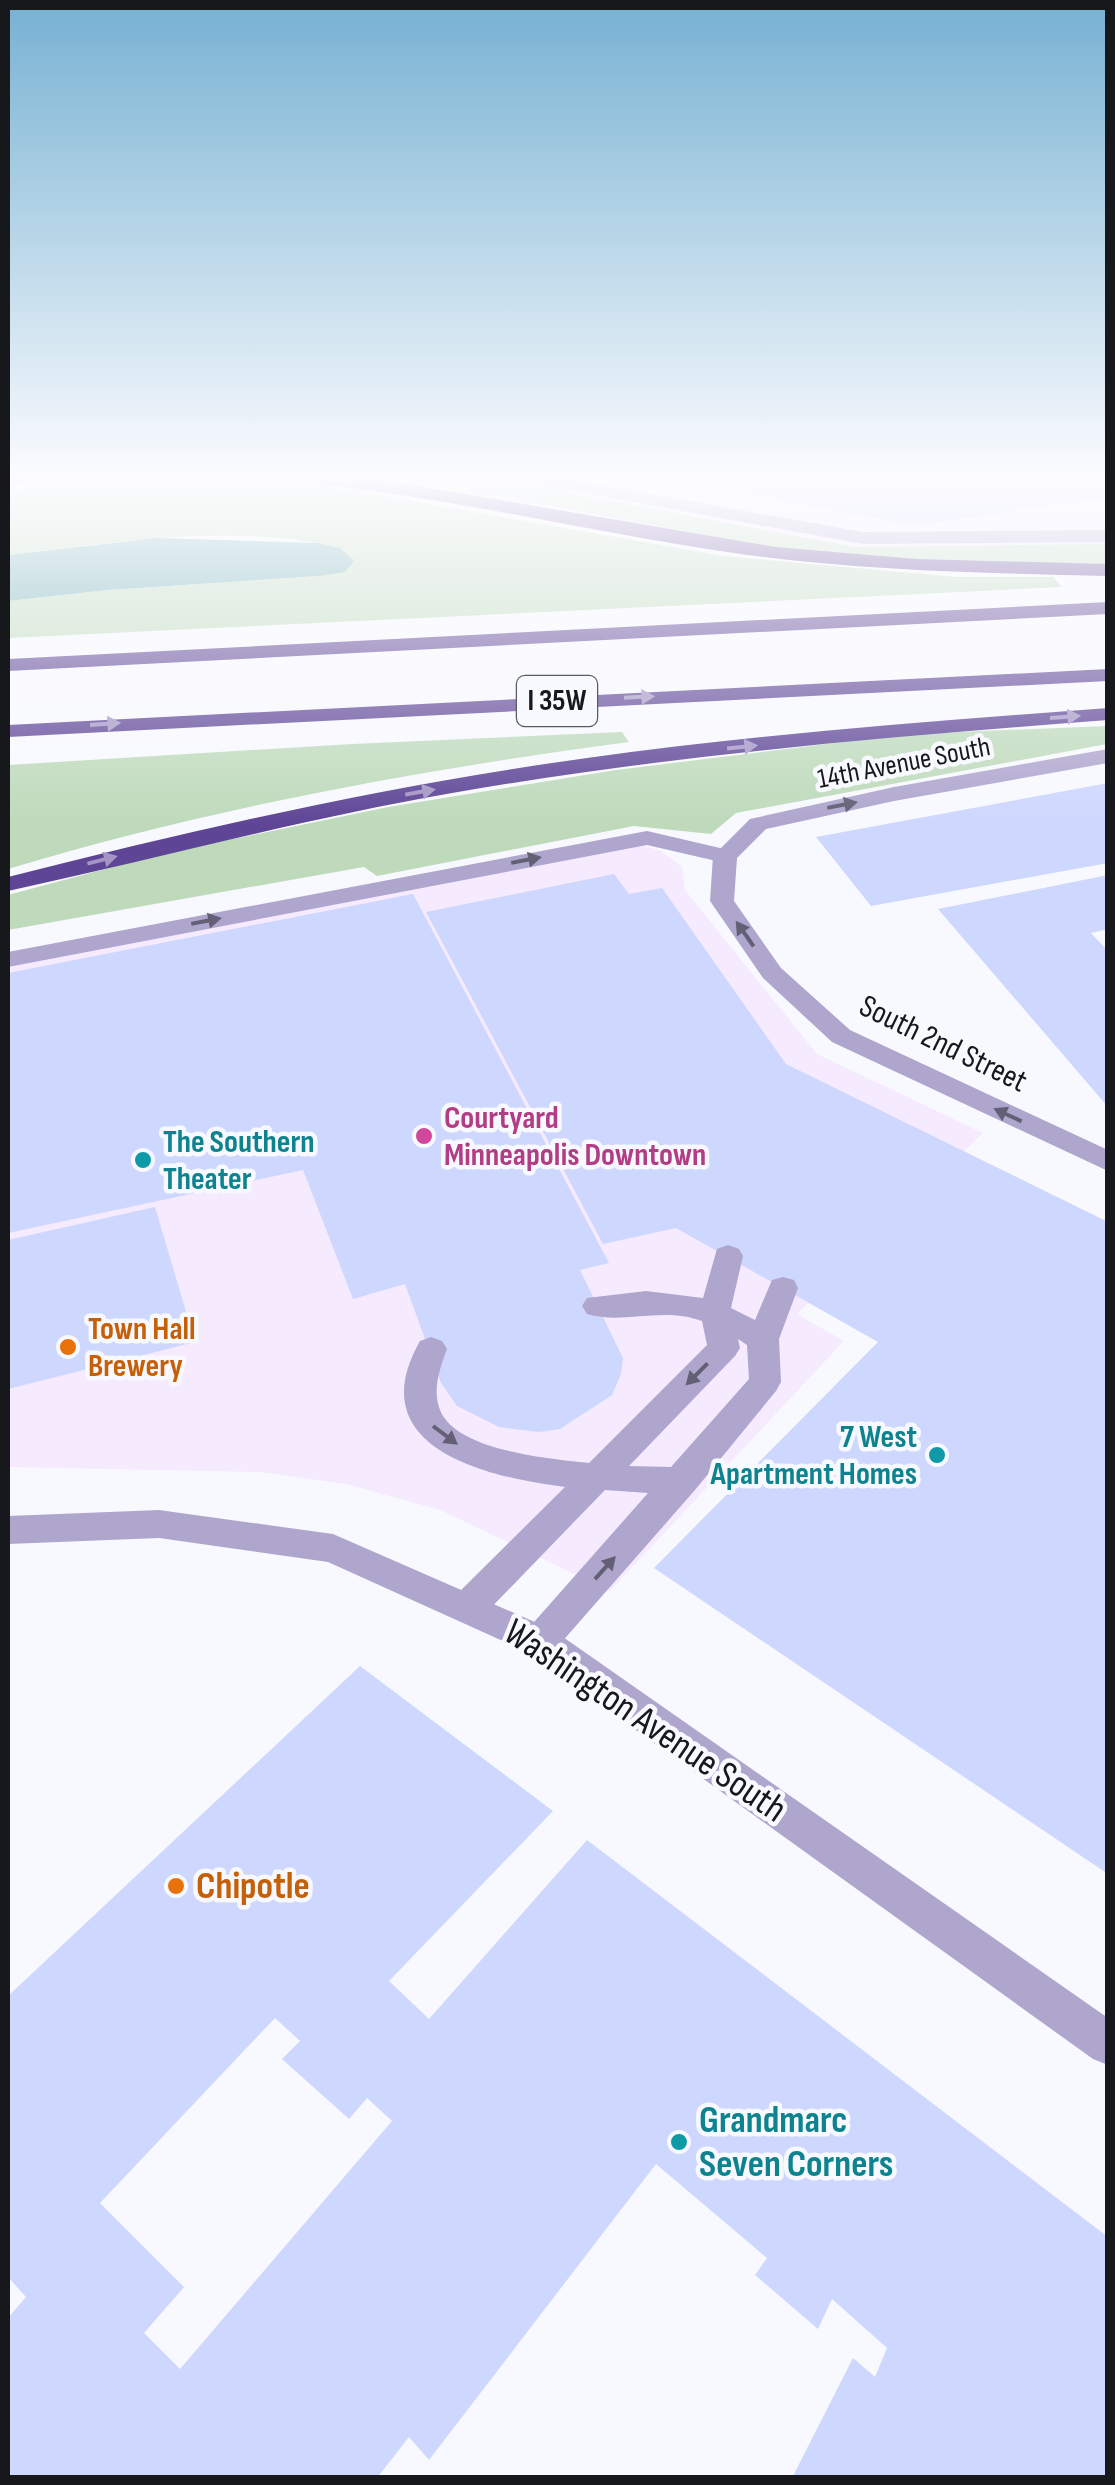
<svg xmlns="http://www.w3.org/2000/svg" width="1115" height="2485" font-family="'Sofia Sans Condensed',sans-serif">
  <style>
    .commercial { fill: #f6eaff }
    .green { fill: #bedabb }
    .water { fill: #6bacb1 }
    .building { fill: #ced7fe; fill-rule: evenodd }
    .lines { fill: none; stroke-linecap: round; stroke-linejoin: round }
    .service { fill: #afa6ce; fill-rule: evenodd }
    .minor { fill: #afa6ce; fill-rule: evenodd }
    .tertiary { fill: #afa6ce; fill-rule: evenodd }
    .motorway { fill: #5e4596; fill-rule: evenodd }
    .oneway { fill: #a396c5 }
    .oneway2 { fill: #635f74 }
    .hotel-dot { fill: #d1479c; stroke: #f8f9fe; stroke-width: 4 }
    .culture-dot { fill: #0f9aa8; stroke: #f8f9fe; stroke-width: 4 }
    .food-dot { fill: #e8710a; stroke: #f8f9fe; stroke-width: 4 }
    .labels { text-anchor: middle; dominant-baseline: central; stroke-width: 9; stroke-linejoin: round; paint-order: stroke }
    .far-street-label { font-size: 28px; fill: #17181b; stroke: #f8f9fe }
    .shield { fill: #f8f9fe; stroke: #5a5c5f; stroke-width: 2.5 }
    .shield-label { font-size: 30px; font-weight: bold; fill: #17181b }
    .street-label { font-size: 32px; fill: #17181b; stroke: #f8f9fe }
    .hotel-label { font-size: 32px; font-weight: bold; fill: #b23c85; stroke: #f8f9fe; text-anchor: start }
    .culture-label { font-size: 32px; font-weight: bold; fill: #0d838f; stroke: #f8f9fe; text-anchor: start }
    .food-label { font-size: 32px; font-weight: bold; fill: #c56008; stroke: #f8f9fe; text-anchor: start }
    .near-street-label { font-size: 38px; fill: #17181b; stroke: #f8f9fe }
    .near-food-label { font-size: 38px; font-weight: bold; fill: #c56008; stroke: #f8f9fe; text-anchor: start }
    .near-culture-label { font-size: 38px; font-weight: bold; fill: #0d838f; stroke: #f8f9fe; text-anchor: start }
  </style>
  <rect width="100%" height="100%" fill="#f8f9fe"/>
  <g class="commercial">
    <path d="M397,477H1107V564L704,537Z"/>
    <path d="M642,845L661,851L682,867L685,890L817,1054L983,1133L797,1314L844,1341L610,1591L440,1510L346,1484L260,1472L8,1467V966Z"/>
  </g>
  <g class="green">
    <path d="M397,477H486L854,547L1107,544V564L954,563L781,549Z"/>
    <path d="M137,482L261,483L355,491L724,556L957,577H1053L1062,587L8,638V601L108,590L319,576L340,548C233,522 115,543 8,555V491Z"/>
    <path d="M1107,726V744L736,813L711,834L634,826L377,876L364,867L8,930V895L161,854L388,807L616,770L908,734Z"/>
    <path d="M622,732L629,742C419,770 210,808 8,869V765L352,744Z"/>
  </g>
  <path class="water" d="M157,538L318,543L340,548L354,561L345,572L319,576L108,590L8,601V555Z"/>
  <g class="building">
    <path d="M782,477H1108V502L1089,499L917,526L749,494L762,480Z"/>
    <path d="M1108,783V863L871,906L816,837Z"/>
    <path d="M614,874L629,894L662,888L786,1064L1108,1222V1874L654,1568L878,1342L676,1228L603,1244L426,912Z"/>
    <path d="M1108,875V929L1091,933L1108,951V1107L938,909Z"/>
    <path d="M413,894L609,1263L580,1270L623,1358L621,1374L612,1395L560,1429L539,1432L499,1427L457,1406L441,1383L405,1284L353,1299L303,1170L8,1233V973Z"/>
    <path d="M155,1207L195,1342L8,1389V1240Z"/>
    <path d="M360,1666L553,1811L389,1981L429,2019L587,1840L1108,2237V2478H792L853,2358L875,2377L887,2348L832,2299L818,2329L755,2275L767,2258L656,2164L429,2460L409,2437L377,2478H8V2318L26,2297L8,2277V1996ZM275,2018L300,2041L282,2059L349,2119L367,2098L392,2121L180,2369L144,2333L184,2287L100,2203Z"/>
  </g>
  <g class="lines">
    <g class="service">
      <path d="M515,477H554L863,532L1108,530V542L863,544L524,482Z"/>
      <path d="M647,831L733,851L737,856L725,863L647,845L8,967V952Z"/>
      <path d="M728,1245L739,1249L743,1256L731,1308L755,1320L772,1280L783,1277L794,1280L798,1288L779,1339L781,1382L776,1391L695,1490L553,1652L540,1656L527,1652L522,1641L527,1630L648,1493L605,1490L481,1618L468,1622L455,1618L450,1607L455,1596L565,1487C487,1477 359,1448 420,1341L431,1337L442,1341L447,1349C440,1368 432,1390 440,1410C456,1451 551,1459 589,1463L707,1345L702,1321C662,1306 623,1325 587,1314L582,1306L587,1298L646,1291L703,1298L717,1249ZM738,1339L747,1345L749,1379L671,1467L629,1466L735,1356L740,1348Z"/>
    </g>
    <path class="minor" d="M1108,749V763L894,801L766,829L737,858L734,901L781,968L850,1030L1108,1150V1171L832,1042L763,978L710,901L713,856L750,819L894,787Z"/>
    <path class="tertiary" d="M159,1510L333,1534L553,1630L1108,2018V2065L1093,2059L527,1652L328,1562L159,1538L8,1544V1516Z"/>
    <g class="motorway">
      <path d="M8,477H46L37,482L8,485Z"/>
      <path d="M290,477H355L407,484L775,547L917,559L1108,564V576C981,573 853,571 727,552C584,531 444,496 299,482Z"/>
      <path d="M1108,602V614L8,671V659Z"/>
      <path d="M1108,669V681L8,737V725Z"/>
      <path d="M1108,708V720C888,737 669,755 452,793C302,819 156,859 8,891V877C199,828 391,785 587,758C759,734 934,721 1108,708Z"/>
    </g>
  </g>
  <defs><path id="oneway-solid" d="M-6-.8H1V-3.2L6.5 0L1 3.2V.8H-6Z" transform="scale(2.5)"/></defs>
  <g class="oneway">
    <use href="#oneway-solid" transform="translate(639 697) rotate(-3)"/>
    <use href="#oneway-solid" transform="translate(1065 717) rotate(-4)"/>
    <use href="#oneway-solid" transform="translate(105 724) rotate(-4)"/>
    <use href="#oneway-solid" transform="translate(742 747) rotate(-6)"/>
    <use href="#oneway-solid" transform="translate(420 792) rotate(-10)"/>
    <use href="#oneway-solid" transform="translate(102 860) rotate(-14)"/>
  </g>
  <g class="oneway2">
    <use href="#oneway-solid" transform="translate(842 805) rotate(-11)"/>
    <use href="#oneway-solid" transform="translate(526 860) rotate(-11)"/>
    <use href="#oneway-solid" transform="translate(206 921) rotate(-11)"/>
    <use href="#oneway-solid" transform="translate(745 934) rotate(-125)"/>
    <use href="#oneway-solid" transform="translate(1008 1115) rotate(-155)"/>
    <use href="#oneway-solid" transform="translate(697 1374) rotate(135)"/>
    <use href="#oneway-solid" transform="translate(445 1435) rotate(37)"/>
    <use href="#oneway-solid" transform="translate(605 1568) rotate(-48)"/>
  </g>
  <linearGradient id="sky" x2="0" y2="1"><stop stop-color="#76b1d2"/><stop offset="0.58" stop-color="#fcfcff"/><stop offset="1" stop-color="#fcfcff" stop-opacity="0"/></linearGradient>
  <rect width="1115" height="825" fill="url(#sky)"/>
  <circle class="hotel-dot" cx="424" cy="1136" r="10"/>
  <g class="culture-dot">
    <circle cx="143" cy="1160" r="10"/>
    <circle cx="937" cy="1455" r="10"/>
    <circle cx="679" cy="2142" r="10"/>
  </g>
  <g class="food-dot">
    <circle cx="68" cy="1347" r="10"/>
    <circle cx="176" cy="1886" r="10"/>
  </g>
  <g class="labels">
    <g class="far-street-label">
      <text transform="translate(904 763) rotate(-11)">14th Avenue South</text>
    </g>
    <rect class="shield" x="517" y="676" width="80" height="50" rx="8"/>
    <g class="shield-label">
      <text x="557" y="701">I 35W</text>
    </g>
    <g class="street-label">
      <text transform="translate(943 1044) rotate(26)">South 2nd Street</text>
    </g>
    <g class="hotel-label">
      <text x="444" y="1118">Courtyard<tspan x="444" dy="37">Minneapolis Downtown</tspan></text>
    </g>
    <g class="culture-label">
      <text x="163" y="1142">The Southern<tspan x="163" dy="37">Theater</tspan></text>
      <text x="917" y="1437" text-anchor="end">7 West<tspan x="917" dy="37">Apartment Homes</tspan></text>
    </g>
    <g class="food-label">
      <text x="88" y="1329">Town Hall<tspan x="88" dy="37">Brewery</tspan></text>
    </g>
    <g class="near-street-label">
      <text transform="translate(645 1721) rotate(34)">Washington Avenue South</text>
    </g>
    <g class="near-food-label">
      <text x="196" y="1886">Chipotle</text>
    </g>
    <g class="near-culture-label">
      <text x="699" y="2120">Grandmarc<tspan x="699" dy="44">Seven Corners</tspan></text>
    </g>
  </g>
  <rect width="1115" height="2485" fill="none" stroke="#17181b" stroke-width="20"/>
</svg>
